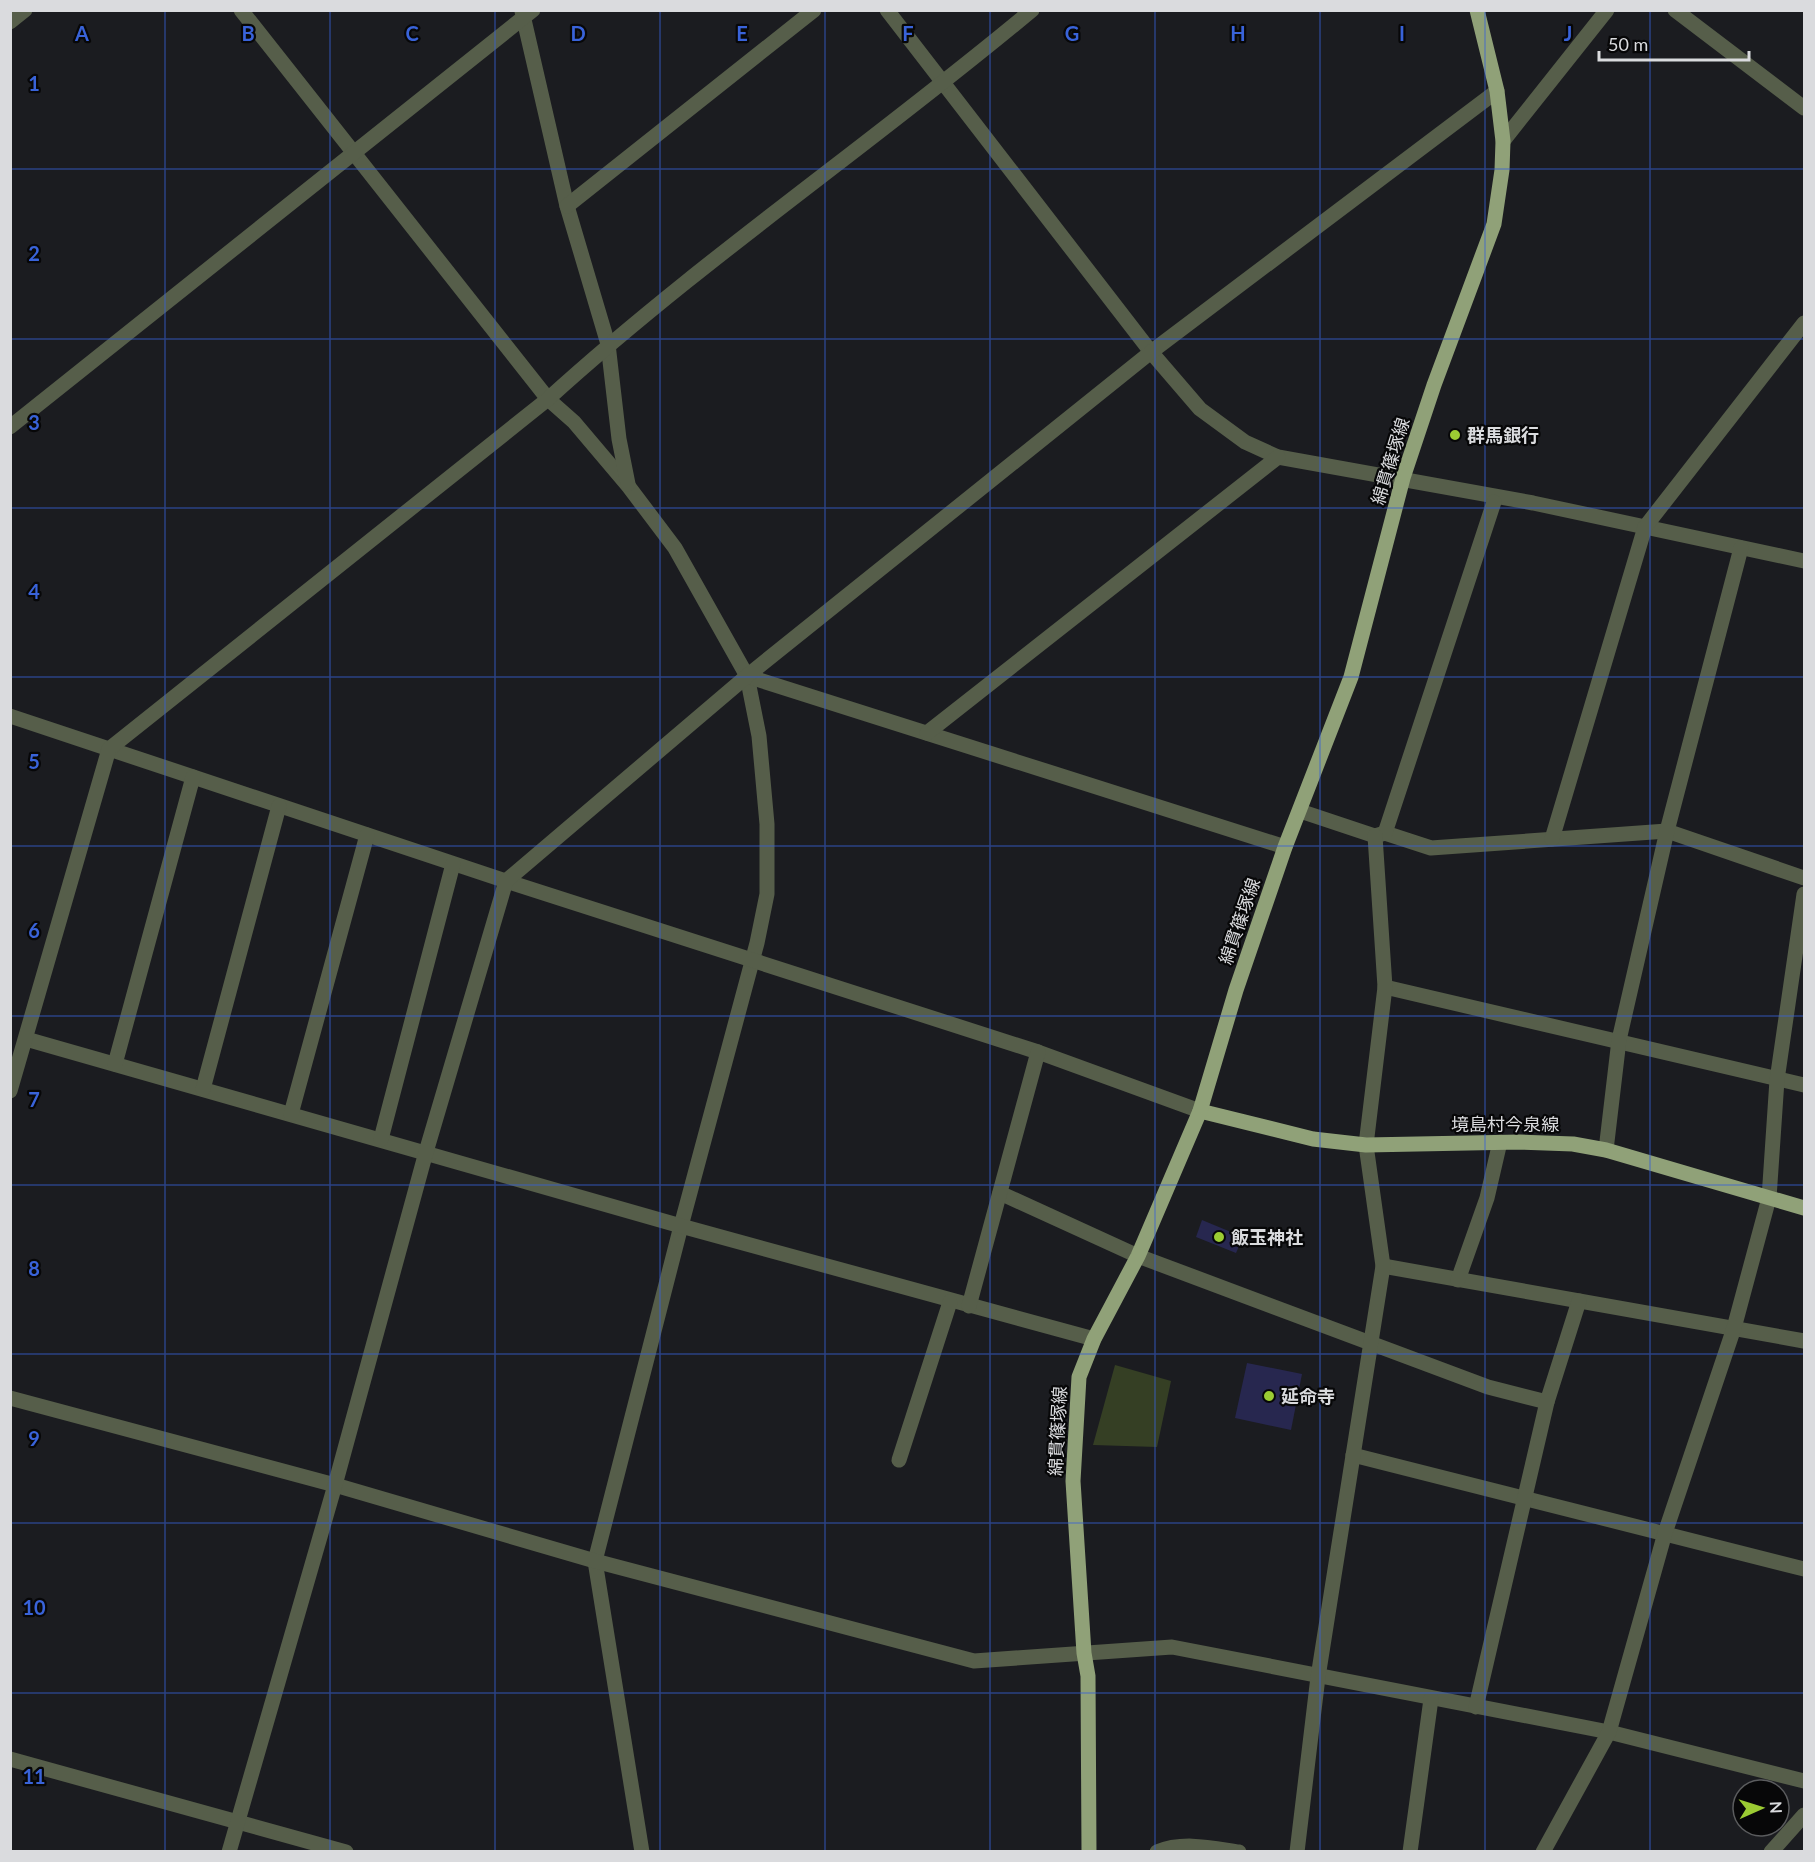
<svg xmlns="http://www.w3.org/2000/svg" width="1815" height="1862" font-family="Lato,'Noto Sans JP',sans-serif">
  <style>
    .green { fill: #353f24 }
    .building { fill: #27274f }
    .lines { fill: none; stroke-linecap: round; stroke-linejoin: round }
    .minor { stroke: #565e4a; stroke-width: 15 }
    .major { stroke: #90a178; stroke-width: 15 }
    .grid { fill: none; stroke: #3963d9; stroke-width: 1.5; stroke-opacity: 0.55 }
    .poi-dot { fill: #9bcb33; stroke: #070708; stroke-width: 2 }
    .labels { text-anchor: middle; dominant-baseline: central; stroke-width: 4.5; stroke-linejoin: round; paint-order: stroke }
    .poi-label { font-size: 18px; font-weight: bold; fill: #dadbde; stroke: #070708; text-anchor: start }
    .street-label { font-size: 18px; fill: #dadbde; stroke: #070708 }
    .grid-label { font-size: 20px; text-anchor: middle; font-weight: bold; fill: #3963d9; stroke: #070708; stroke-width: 4.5; stroke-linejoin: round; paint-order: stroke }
  </style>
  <rect width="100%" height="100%" fill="#1b1c20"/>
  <path class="green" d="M1115,1365L1171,1381L1157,1447L1093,1445Z"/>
  <g class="building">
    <path d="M1202,1220L1243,1237L1236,1253L1196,1237Z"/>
    <path d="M1247,1363L1302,1374L1291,1430L1235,1418Z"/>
  </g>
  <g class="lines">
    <g class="minor">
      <path d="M241,10L548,399L574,422L629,487L675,548L747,676L759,736L767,824V894L757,943L681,1226L595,1561L642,1852"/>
      <path d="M887,10L1151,352L1200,409L1245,442L1278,457L1533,503L1804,561"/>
      <path d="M1675,10L1804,108"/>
      <path d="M522,11L567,206L608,344L619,439L628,484"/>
      <path d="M10,22L25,10"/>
      <path d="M1503,141L1607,10"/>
      <path d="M567,206L814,10"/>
      <path d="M10,427L533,10"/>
      <path d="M747,676L1285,847"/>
      <path d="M10,716L506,881L1038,1052L1200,1111"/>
      <path d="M927,733L1278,457"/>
      <path d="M1300,811L1375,836L1385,833L1431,848L1667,831L1804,878"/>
      <path d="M1385,833L1494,502"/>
      <path d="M1552,839L1645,527L1804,323"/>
      <path d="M1385,987L1804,1085"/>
      <path d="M26,1039L681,1226L1094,1339"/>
      <path d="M115,1064L193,777"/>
      <path d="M203,1089L279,806"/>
      <path d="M10,1091L109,749L548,399C701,260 873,143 1032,10"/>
      <path d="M291,1114L367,835"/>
      <path d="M381,1139L453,864"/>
      <path d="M1606,1150L1619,1040L1667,831L1741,548"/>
      <path d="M1000,1193L1138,1256L1488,1387L1547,1402"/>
      <path d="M1383,1266L1804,1341"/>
      <path d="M1458,1280L1487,1198L1500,1142"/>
      <path d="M969,1306L1038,1052"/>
      <path d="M10,1398L335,1485L595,1561L974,1661L1172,1647L1609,1732L1804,1781"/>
      <path d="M1353,1455L1804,1569"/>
      <path d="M899,1460L950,1302"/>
      <path d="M1476,1707L1547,1402L1579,1301"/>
      <path d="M10,1759L346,1852"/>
      <path d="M229,1852L335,1485L426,1152L506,881L747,676L1151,352L1497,91"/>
      <path d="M1157,1852C1183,1841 1212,1848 1239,1852"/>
      <path d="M1297,1852L1318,1677L1383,1266L1366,1145L1385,987L1375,836"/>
      <path d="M1410,1852L1431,1699"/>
      <path d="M1543,1852L1609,1732L1665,1533L1734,1328L1769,1198L1777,1080L1804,894"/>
      <path d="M1771,1852L1804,1815"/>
    </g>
    <g class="major">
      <path d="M1200,1111L1313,1139L1366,1145L1520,1142L1573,1144L1606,1150L1804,1208"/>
      <path d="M1089,1852L1088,1676L1084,1653L1073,1481L1079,1377L1094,1339L1138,1256L1200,1111L1236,990L1285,847L1351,677L1403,478L1434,385L1494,224L1502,170L1503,141L1497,91L1477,10"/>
    </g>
  </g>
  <path class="grid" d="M165,10V1852M330,10V1852M495,10V1852M660,10V1852M825,10V1852M990,10V1852M1155,10V1852M1320,10V1852M1485,10V1852M1650,10V1852M10,169H1804M10,339H1804M10,508H1804M10,677H1804M10,846H1804M10,1016H1804M10,1185H1804M10,1354H1804M10,1523H1804M10,1693H1804"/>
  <g class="poi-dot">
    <circle cx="1455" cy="435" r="6"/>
    <circle cx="1219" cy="1237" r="6"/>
    <circle cx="1269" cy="1396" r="6"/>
  </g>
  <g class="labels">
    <g class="poi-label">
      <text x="1467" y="435">群馬銀行</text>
      <text x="1231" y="1237">飯玉神社</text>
      <text x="1281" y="1396">延命寺</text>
    </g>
    <g class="street-label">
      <text transform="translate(1390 461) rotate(-73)">綿貫篠塚線</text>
      <text transform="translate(1239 921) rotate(-71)">綿貫篠塚線</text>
      <text x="1505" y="1124">境島村今泉線</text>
      <text transform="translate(1057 1431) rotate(-87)">綿貫篠塚線</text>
    </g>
  </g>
  <g class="grid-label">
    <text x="82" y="41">A</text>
    <text x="248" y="41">B</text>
    <text x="412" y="41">C</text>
    <text x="578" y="41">D</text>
    <text x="742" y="41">E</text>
    <text x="908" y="41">F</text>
    <text x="1072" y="41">G</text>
    <text x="1238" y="41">H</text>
    <text x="1402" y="41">I</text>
    <text x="1568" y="41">J</text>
    <text x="34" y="91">1</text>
    <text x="34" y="261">2</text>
    <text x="34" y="430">3</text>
    <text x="34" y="599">4</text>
    <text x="34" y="769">5</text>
    <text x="34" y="938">6</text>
    <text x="34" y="1107">7</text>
    <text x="34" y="1276">8</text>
    <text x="34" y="1446">9</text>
    <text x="34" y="1615">10</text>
    <text x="34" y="1784">11</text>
  </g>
  <rect width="1815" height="1862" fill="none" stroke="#dadbde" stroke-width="24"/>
  <g transform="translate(1761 1808) rotate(87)"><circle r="28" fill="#070708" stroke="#5b5c5e" stroke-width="1.5"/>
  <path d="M0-4.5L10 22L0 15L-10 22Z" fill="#9bcb33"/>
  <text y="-9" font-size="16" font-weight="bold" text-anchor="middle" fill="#dadbde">N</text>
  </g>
  <path d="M1599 51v9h150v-9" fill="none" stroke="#dadbde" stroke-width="3"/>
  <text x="1608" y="51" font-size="18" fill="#dadbde" stroke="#070708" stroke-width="4.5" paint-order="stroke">50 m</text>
</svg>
